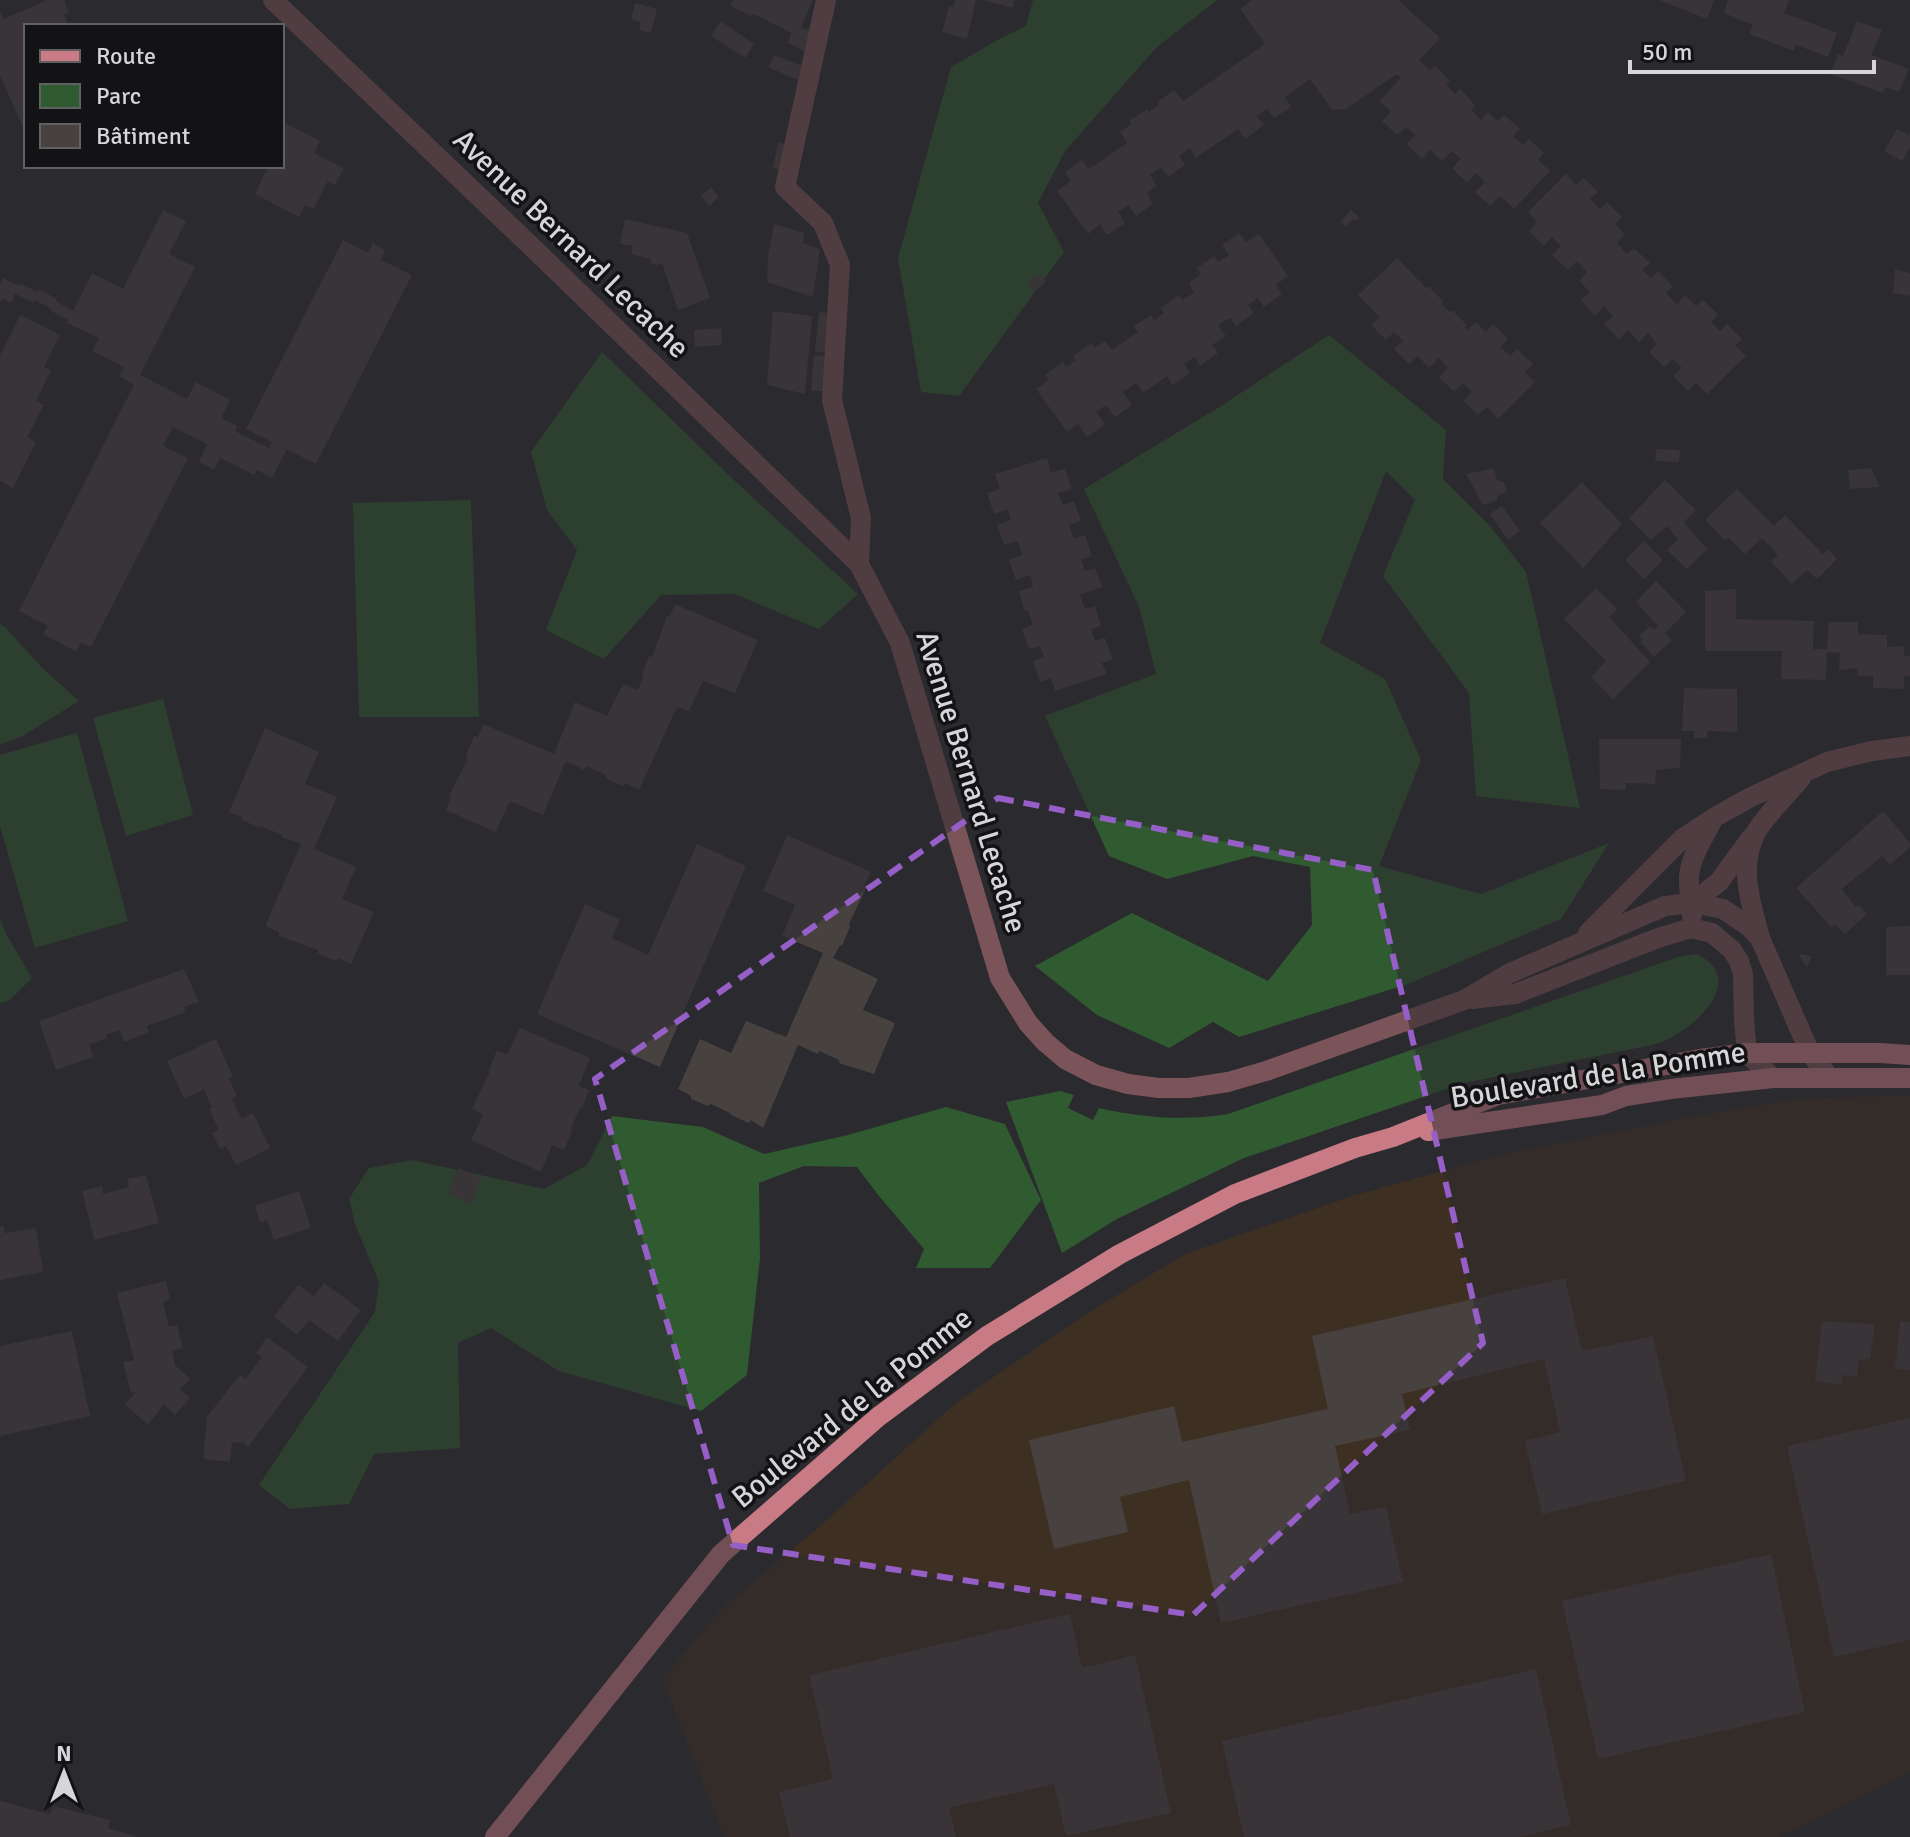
<svg xmlns="http://www.w3.org/2000/svg" width="1910" height="1837" font-family="Signika,sans-serif">
  <style>
    .commercial { fill: #3e2f23 }
    .green { fill: #305a30 }
    .building { fill: #474240 }
    .lines { fill: none; stroke-linecap: round; stroke-linejoin: round }
    .minor { stroke: #7a5459; stroke-width: 20 }
    .major { stroke: #c87b85; stroke-width: 20 }
    .marked { fill: none; stroke: #965fc7; stroke-width: 6; stroke-dasharray: 16 10; stroke-linejoin: round }
    .labels { text-anchor: middle; dominant-baseline: central; stroke-width: 7; stroke-linejoin: round; paint-order: stroke }
    .street-label { font-size: 30px; fill: #d6d6d9; stroke: #131315 }
  </style>
  <rect width="100%" height="100%" fill="#2b2a2f"/>
  <path class="commercial" d="M1910,1095V1772L1781,1837H724L662,1679L721,1609L819,1527L957,1402L1088,1313L1185,1254L1352,1196L1504,1154L1680,1119L1797,1099Z"/>
  <g class="green">
    <path d="M1033,0H1217L1157,47L1065,151L1038,203L1064,252L959,396L921,392L898,258L951,67L1001,38L1026,26Z"/>
    <path d="M1329,335L1446,430L1443,479L1490,526L1526,572L1580,808L1476,796L1469,693L1383,576L1415,500L1386,471L1320,643L1385,679L1421,760L1379,866L1481,894L1609,843L1561,919L1408,984L1239,1037L1213,1022L1169,1048L1097,1015L1035,966L1132,913L1268,981L1312,925L1310,867L1253,856L1167,879L1109,856L1045,716L1156,674L1139,607L1084,489L1221,406Z"/>
    <path d="M602,352L737,483L858,594L819,629L734,594L661,595L604,659L546,630L577,550L547,510L531,452Z"/>
    <path d="M471,500L479,717H359L353,503Z"/>
    <path d="M0,624L6,628L43,669L79,701L21,737L0,744Z"/>
    <path d="M163,699L193,815L126,836L93,718Z"/>
    <path d="M77,733L128,921L35,948L0,826V755Z"/>
    <path d="M0,919L6,934L32,978L9,1001L0,1003Z"/>
    <path d="M1696,954C1746,976 1701,1023 1670,1038C1665,1041 1658,1043 1652,1045L1464,1083L1244,1158L1117,1219L1062,1253L1006,1102L1060,1091L1074,1095L1068,1108L1093,1120L1099,1108C1143,1118 1183,1121 1228,1114L1678,957Z"/>
    <path d="M946,1107L1005,1124L1041,1200L990,1268H916L924,1249L879,1196L857,1167L804,1166L759,1183L760,1258L747,1375L701,1411L559,1371L491,1328L458,1343L460,1448L374,1454L349,1504L290,1509L259,1485L375,1312L379,1282L355,1224L349,1199L369,1168L412,1160L544,1189L587,1165L612,1116L703,1127L764,1154L848,1135Z"/>
  </g>
  <g class="building">
    <path d="M47,0H64L69,13L64,15L69,26H26V134L0,76V11L4,19Z"/>
    <path d="M733,0H813L801,28L811,31L806,52L788,43L791,33L754,14L752,16L730,6Z"/>
    <path d="M955,0H976L967,39L942,32L949,6L953,7Z"/>
    <path d="M983,0H1015L1013,8Z"/>
    <path d="M1252,0H1398L1440,38L1419,60L1430,71L1435,66L1450,81L1446,85L1455,94L1460,89L1475,105L1471,110L1481,120L1488,112L1498,121L1504,115L1520,129L1513,136L1523,145L1529,139L1544,153L1538,160L1550,171L1514,209L1500,196L1490,206L1475,192L1485,182L1476,173L1467,183L1452,168L1461,159L1452,151L1442,161L1430,150L1422,159L1406,144L1415,135L1406,127L1397,135L1382,121L1391,111L1379,101L1401,78L1397,74L1346,109L1332,110L1310,79L1285,97L1291,107L1274,118L1267,109L1256,116L1264,125L1245,139L1238,129L1196,158L1190,148L1179,156L1185,165L1168,177L1161,167L1150,175L1157,186L1147,193L1153,204L1136,216L1128,205L1118,212L1125,223L1107,235L1100,224L1088,234L1057,191L1071,181L1065,172L1082,160L1089,169L1127,143L1120,132L1131,124L1129,121L1147,109L1149,112L1159,105L1157,102L1174,90L1183,101L1265,44L1240,9Z"/>
    <path d="M1659,0H1714L1707,19Z"/>
    <path d="M1728,0H1789L1784,13L1837,33L1828,57L1796,45L1794,51L1749,34L1753,25L1724,13Z"/>
    <path d="M635,3L657,9L651,33L639,30L641,22L631,20Z"/>
    <path d="M721,21L754,44L745,58L711,36Z"/>
    <path d="M1857,21L1882,30L1871,55L1909,69L1899,92L1886,87L1883,93L1830,74L1838,54L1843,56Z"/>
    <path d="M774,55L802,66L798,80L768,67Z"/>
    <path d="M282,122L320,141L314,153L344,168L335,185L328,181L314,209L305,205L299,217L255,194L268,166H282Z"/>
    <path d="M1897,129L1908,135L1910,132V148L1902,161L1884,151Z"/>
    <path d="M778,142L785,144L780,170L773,168Z"/>
    <path d="M1566,174L1576,185L1584,178L1598,192L1590,199L1600,209L1607,202L1622,217L1615,224L1625,234L1617,243L1627,254L1634,248L1650,263L1642,269L1651,278L1658,271L1673,287L1666,293L1677,304L1685,295L1696,306L1703,300L1718,314L1711,322L1720,331L1727,324L1742,339L1735,345L1746,356L1707,394L1696,383L1688,391L1673,376L1682,368L1673,359L1664,367L1649,352L1657,344L1648,333L1639,342L1628,330L1619,339L1604,324L1613,316L1604,306L1595,316L1581,300L1590,292L1579,281L1587,272L1577,261L1568,270L1552,255L1561,246L1552,237L1544,246L1529,231L1537,222L1528,212Z"/>
    <path d="M711,187L719,197L709,206L701,196Z"/>
    <path d="M163,210L186,221L169,254L195,267L140,375L187,399L196,382L230,400L221,418L237,426L235,431L269,448L272,442L246,429L343,240L368,253L373,243L385,250L381,260L412,275L316,464L287,449L272,478L257,470L254,475L220,458L214,470L199,462L207,444L173,427L163,446L188,458L91,647L81,642L77,652L43,634L48,626L19,611L134,385L119,376L124,367L92,351L99,338L67,323L68,320L51,311L52,309L35,300L34,303L15,294L11,303L2,298L0,303V284L3,278L19,286L20,283L37,292L38,289L57,299L56,301L73,311L92,273L123,289Z"/>
    <path d="M1351,210L1359,217L1355,221L1353,219L1346,227L1340,222Z"/>
    <path d="M625,219L687,233L710,298L678,310L662,263L658,265L650,263L651,259L631,254L633,246L620,244Z"/>
    <path d="M774,224L804,233L803,243L820,249L813,297L767,282L768,256Z"/>
    <path d="M1239,233L1246,242L1259,234L1288,276L1276,285L1282,294L1264,307L1258,298L1248,305L1254,313L1236,326L1230,318L1218,325L1226,336L1212,345L1218,353L1200,366L1195,357L1184,364L1190,373L1172,385L1167,376L1143,393L1136,383L1123,392L1132,405L1115,417L1106,405L1096,412L1105,424L1087,437L1078,424L1067,432L1036,389L1049,380L1045,375L1063,362L1066,367L1076,361L1073,356L1091,343L1095,348L1105,341L1112,350L1138,332L1134,326L1151,315L1154,320L1164,313L1160,308L1179,295L1182,300L1194,293L1189,283L1201,274L1197,268L1214,256L1218,262L1229,255L1222,245Z"/>
    <path d="M1397,258L1426,288L1428,286L1443,301L1441,303L1450,312L1452,310L1467,325L1465,327L1467,330L1476,322L1486,332L1493,324L1508,339L1501,347L1510,356L1517,349L1533,364L1525,372L1535,382L1498,419L1487,407L1478,415L1463,401L1472,392L1463,383L1454,392L1439,377L1448,368L1439,358L1429,368L1418,356L1409,364L1394,349L1403,341L1394,332L1386,340L1371,325L1379,317L1358,295Z"/>
    <path d="M1895,269L1910,273V296L1893,293Z"/>
    <path d="M1040,274L1046,282L1034,291L1028,282Z"/>
    <path d="M773,311L812,316L805,394L767,385Z"/>
    <path d="M819,312L829,313L826,353L815,351Z"/>
    <path d="M20,315L60,335L44,367L51,370L36,401L44,405L27,437L36,442L13,488L0,481V355Z"/>
    <path d="M721,328L722,345L695,347L694,330Z"/>
    <path d="M814,355L826,356L823,391H811Z"/>
    <path d="M1656,449L1680,450L1679,462L1655,461Z"/>
    <path d="M1047,458L1051,472L1065,469L1072,489L1058,493L1063,505L1074,501L1081,521L1069,525L1074,539L1085,535L1092,556L1081,559L1085,571L1095,568L1102,587L1080,595L1085,609L1095,606L1101,626L1091,629L1095,641L1105,638L1113,659L1102,663L1107,674L1055,691L1051,678L1040,682L1033,661L1044,657L1040,646L1029,649L1022,629L1033,625L1028,610L1025,612L1019,591L1033,587L1030,575L1016,580L1009,560L1022,555L1018,541L1004,545L997,525L1011,520L1007,509L994,514L987,493L1000,489L995,474Z"/>
    <path d="M1494,468L1497,480L1503,482L1506,486V492L1497,496L1498,500L1483,505L1466,474Z"/>
    <path d="M1871,468L1880,487L1850,489L1848,470Z"/>
    <path d="M1665,480L1696,510L1684,522L1707,549L1687,569L1667,550L1678,539L1667,526L1651,540L1629,518Z"/>
    <path d="M1582,482L1622,524L1583,568L1540,523Z"/>
    <path d="M1737,489L1774,526L1785,515L1823,554L1828,549L1837,559L1817,579L1807,570L1792,584L1771,562L1778,555L1762,538L1745,554L1729,538L1725,540L1705,520Z"/>
    <path d="M1502,506L1520,531L1508,540L1490,514Z"/>
    <path d="M1644,541L1663,560L1644,579L1625,560Z"/>
    <path d="M1656,581L1686,612L1665,633L1672,640L1654,657L1640,642L1642,640L1639,636L1650,626L1654,630L1658,626L1636,602Z"/>
    <path d="M1596,588L1617,609L1609,617L1650,662L1613,699L1591,677L1606,661L1564,619Z"/>
    <path d="M1736,589V619L1814,621L1813,649H1827L1829,622H1858V634L1887,635V647L1904,646V655L1910,656V676H1904V689L1873,688V676H1858L1857,668L1839,670L1840,653L1827,652L1826,680L1781,679L1782,651H1705V591Z"/>
    <path d="M675,604L758,640L735,693L703,681L689,711L677,707L639,790L626,783L623,786L605,778L606,775L586,766L584,770L566,761L543,815L510,801L496,832L446,810L451,797L449,795L468,759L466,755L474,736L478,737L483,724L554,754L575,702L607,716L623,684L638,690L643,677L642,674L649,656L652,657L667,616H670Z"/>
    <path d="M1684,688L1737,689V732L1707,731V738H1694V731H1682Z"/>
    <path d="M265,728L319,752L305,784L337,797L314,849L356,867L342,899L374,912L351,964L338,958L336,961L318,953V950L279,936V932L265,926L301,844L282,837V835L261,826L260,828L242,820V817L229,812Z"/>
    <path d="M1599,739H1681L1680,768L1656,770L1655,784L1626,783V790L1600,789Z"/>
    <path d="M1883,811L1910,843V847L1890,865L1882,856L1842,889L1855,906L1859,905L1867,914L1845,934L1835,924L1832,928L1796,888Z"/>
    <path d="M787,835L871,872L864,885L867,886L849,924L850,927L842,946L840,945L833,958L878,979L863,1010L895,1023L874,1074L839,1063V1060L819,1051L818,1054L798,1045L763,1128L751,1120L749,1123L731,1115L730,1113L711,1104L708,1106L691,1099V1096L678,1089L700,1039L731,1053L746,1021L786,1037L823,953L782,936L795,905L763,891Z"/>
    <path d="M697,844L746,866L660,1067L537,1014L585,904L620,919L612,938L648,955Z"/>
    <path d="M1910,926V975H1886V927Z"/>
    <path d="M1799,954L1812,956L1808,966L1804,964Z"/>
    <path d="M184,969L199,1002L184,1007L186,1012L147,1026L149,1032L124,1042L120,1030L106,1035L107,1038L89,1044L93,1057L56,1070L39,1021Z"/>
    <path d="M520,1028L590,1058L579,1086L589,1090L582,1108H580L571,1128L572,1131L564,1150L552,1145L541,1172L471,1140L483,1115L472,1109L490,1071L489,1070L497,1050L507,1055Z"/>
    <path d="M216,1039L233,1077L229,1078L237,1096L232,1099L242,1119L253,1113L270,1148L236,1165L226,1146L220,1149L212,1133L219,1130L209,1109L212,1108L204,1089L184,1099L167,1061Z"/>
    <path d="M458,1168L481,1178L471,1204L448,1193Z"/>
    <path d="M146,1175L159,1223L94,1240L82,1191L102,1186L103,1194L129,1187L127,1179Z"/>
    <path d="M299,1191L311,1228L274,1240L267,1220L260,1222L255,1206Z"/>
    <path d="M0,1226H4L5,1233L36,1228L43,1272L0,1280Z"/>
    <path d="M1565,1278L1582,1351L1653,1336L1686,1481L1542,1514L1525,1441L1560,1432L1544,1359L1402,1394L1410,1430L1335,1446L1350,1514L1386,1507L1403,1582L1221,1623L1189,1480L1120,1497L1128,1532L1054,1549L1029,1440L1174,1406L1182,1442L1328,1409L1312,1336Z"/>
    <path d="M166,1281L170,1299L163,1302L169,1327L177,1325L183,1348L172,1351L175,1365L190,1379L180,1389L190,1398L175,1415L164,1404L148,1425L125,1404L136,1392L131,1393L123,1362L134,1360L117,1293Z"/>
    <path d="M324,1283L361,1310L338,1341L309,1320L297,1335L274,1317L298,1285L314,1296Z"/>
    <path d="M1822,1321L1875,1324L1870,1359L1865,1358V1361L1859,1360L1857,1377L1843,1375L1841,1385L1815,1381Z"/>
    <path d="M1900,1321L1910,1322V1370L1895,1369Z"/>
    <path d="M72,1331L90,1416L0,1436V1346Z"/>
    <path d="M267,1337L308,1367L248,1447L243,1443L232,1442L230,1462L203,1459L207,1417L240,1374L245,1379L262,1357L256,1353Z"/>
    <path d="M1910,1418V1640L1834,1657L1787,1446Z"/>
    <path d="M1771,1554L1805,1712L1598,1759L1562,1601Z"/>
    <path d="M1070,1614L1082,1668L1135,1655L1171,1813L1066,1836L1054,1784L949,1808L956,1837H790L779,1792L833,1779L809,1675Z"/>
    <path d="M1536,1669L1571,1825L1520,1837H1244L1222,1741Z"/>
    <path d="M0,1801L50,1814L53,1806L110,1820L108,1828L138,1837H0Z"/>
  </g>
  <g class="lines">
    <g class="minor">
      <path d="M273,0L534,249L859,564L900,643L1000,978L1028,1023L1045,1042L1065,1059L1096,1075L1128,1084L1159,1088H1189L1228,1082L1266,1071L1464,1000L1508,974L1665,906L1692,903L1723,909L1748,926L1760,938L1810,1053L1830,1078"/>
      <path d="M826,0L785,187L823,223L840,265L832,400L861,518L859,564"/>
      <path d="M1692,903L1719,882L1751,838"/>
      <path d="M1692,916C1692,902 1688,889 1689,876C1691,856 1703,839 1712,821"/>
      <path d="M1588,933L1683,838L1715,817L1751,797L1827,762L1872,751L1910,746"/>
      <path d="M1760,938C1751,904 1738,866 1756,832C1765,816 1789,793 1801,778"/>
      <path d="M1472,999L1515,994L1658,938L1691,928L1712,933L1732,950L1739,961L1743,974L1744,1020L1747,1053L1773,1078"/>
    </g>
    <g class="major">
      <path d="M1428,1131L1602,1105L1626,1096L1671,1089L1773,1078H1910"/>
      <path d="M495,1837L721,1554L878,1417L987,1336L1120,1254L1235,1194L1355,1148L1393,1137L1498,1095L1700,1059L1747,1053H1880L1910,1055"/>
    </g>
  </g>
  <path d="M0 0H1910V1837H0ZM998,798L1373,870L1483,1343L1193,1615L733,1545L595,1079Z" fill="#2b2a2f" fill-opacity=".55" fill-rule="evenodd"/>
  <path class="marked" d="M998,798L1373,870L1483,1343L1193,1615L733,1545L595,1079Z"/>
  <g class="labels">
    <g class="street-label">
      <text transform="translate(571 244) rotate(44)">Avenue Bernard Lecache</text>
      <text transform="translate(971 782) rotate(73)">Avenue Bernard Lecache</text>
      <text transform="translate(1598 1075) rotate(-9)">Boulevard de la Pomme</text>
      <text transform="translate(852 1408) rotate(-39)">Boulevard de la Pomme</text>
    </g>
  </g>
  <rect x="24" y="24" width="260" height="144" fill="#131315" stroke="#616163" stroke-width="2"/>
  <rect x="40" y="50" width="40" height="12" fill="#c87b85" stroke="#616163" stroke-width="2"/>
  <text x="96" y="64" font-size="24" fill="#d6d6d9">Route</text>
  <rect x="40" y="84" width="40" height="24" fill="#305a30" stroke="#616163" stroke-width="2"/>
  <text x="96" y="104" font-size="24" fill="#d6d6d9">Parc</text>
  <rect x="40" y="124" width="40" height="24" fill="#474240" stroke="#616163" stroke-width="2"/>
  <text x="96" y="144" font-size="24" fill="#d6d6d9">Bâtiment</text>
  <g transform="translate(64 1773)" stroke="#131315" stroke-width="6" paint-order="stroke">
  <path d="M0-6L14 30L0 20L-14 30Z" fill="#d6d6d9"/>
  <text y="-12" font-size="22" font-weight="bold" text-anchor="middle" fill="#d6d6d9">N</text>
  </g>
  <path d="M1630 60v12h244v-12" fill="none" stroke="#d6d6d9" stroke-width="4"/>
  <text x="1642" y="60" font-size="24" fill="#d6d6d9" stroke="#131315" stroke-width="6" paint-order="stroke">50 m</text>
</svg>
